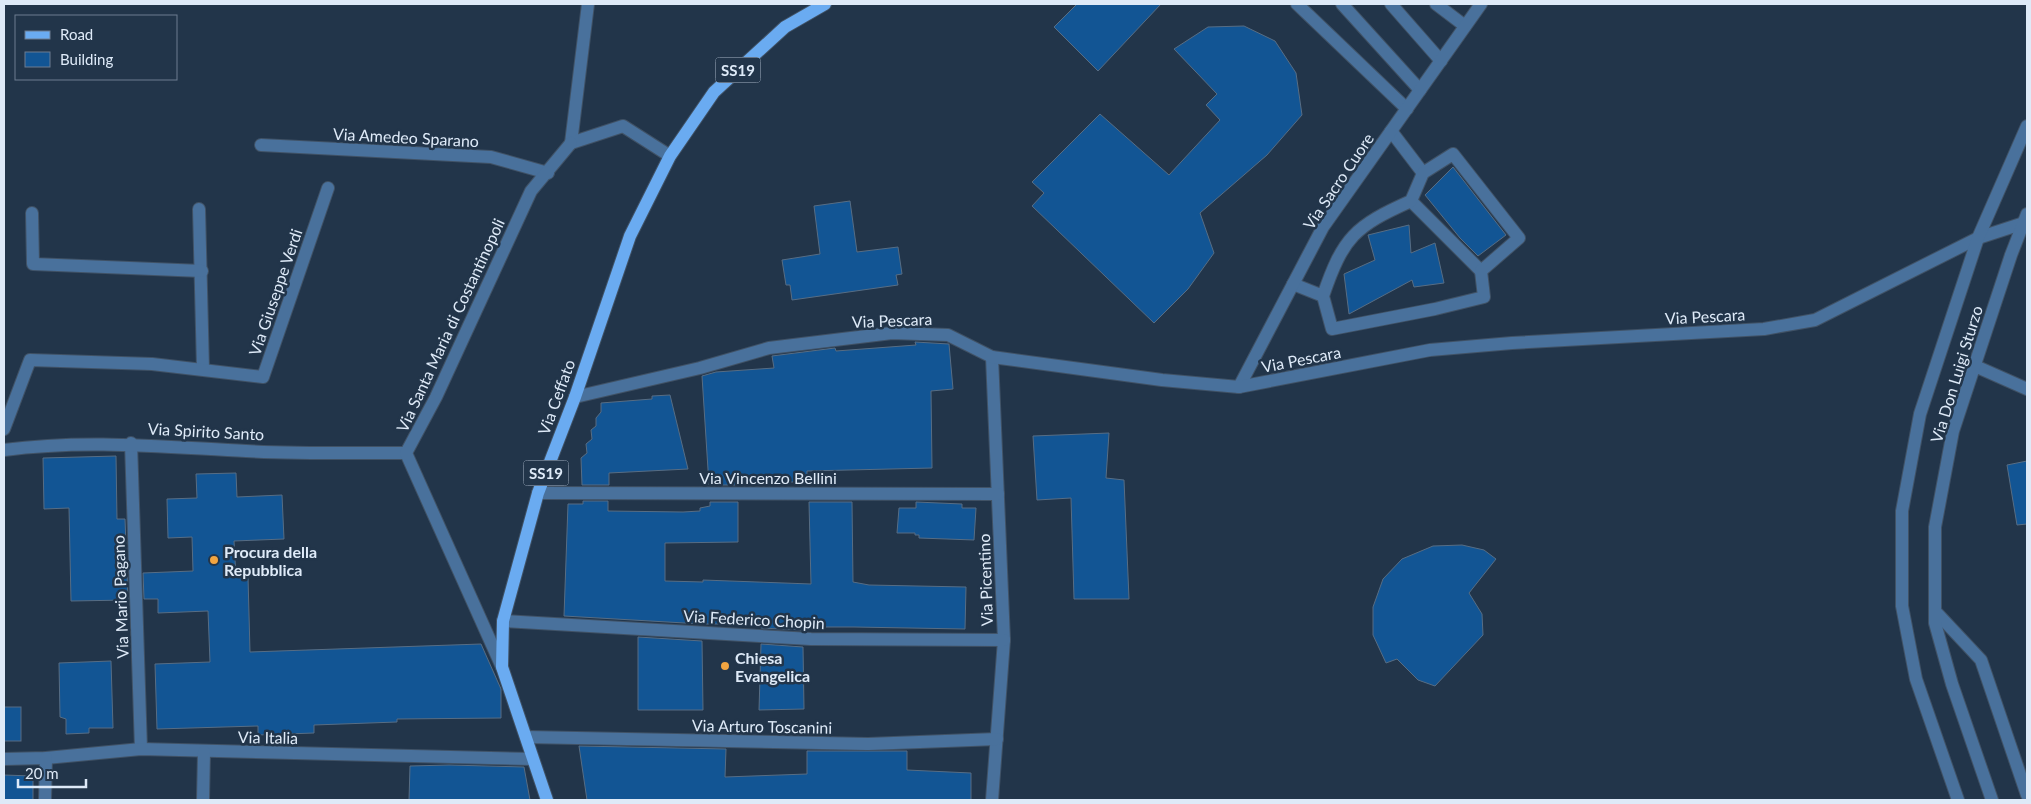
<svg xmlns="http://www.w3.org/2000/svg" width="2031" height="804" font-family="Lato,sans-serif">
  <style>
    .building { fill: #125594; stroke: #576d84 }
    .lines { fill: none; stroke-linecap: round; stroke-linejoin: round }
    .minor-casing { stroke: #405266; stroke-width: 14 }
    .tertiary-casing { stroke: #405266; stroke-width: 14 }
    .primary-casing { stroke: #405266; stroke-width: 14 }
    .minor { stroke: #49719c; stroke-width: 12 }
    .tertiary { stroke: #49719c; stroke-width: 12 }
    .primary { stroke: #6aabf1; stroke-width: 12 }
    .poi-dot { fill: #f2a541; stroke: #22354a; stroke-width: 2 }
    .labels { text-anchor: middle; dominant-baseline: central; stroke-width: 5; stroke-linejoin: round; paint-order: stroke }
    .shield { fill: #22354a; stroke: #a6b4c4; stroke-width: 1 }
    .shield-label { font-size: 15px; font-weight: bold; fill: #deeaf8 }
    .street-label { font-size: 16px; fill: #deeaf8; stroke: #22354a }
    .poi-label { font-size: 16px; font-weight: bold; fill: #deeaf8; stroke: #22354a; text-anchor: start }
  </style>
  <rect width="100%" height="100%" fill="#22354a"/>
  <g class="building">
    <path d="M1077,4H1161L1098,71L1054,27Z"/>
    <path d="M1244,26L1275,41L1296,73L1302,115L1267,155L1200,213L1214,253L1188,289L1154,323L1032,206L1044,193L1032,182L1100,114L1169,175L1220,120L1206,105L1217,94L1174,49L1208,27Z"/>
    <path d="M1453,167L1506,235L1478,256L1460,238L1425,195Z"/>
    <path d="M850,201L857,252L898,247L902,274L896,275L898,285L792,300L790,285H786L782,260L820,254L814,206Z"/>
    <path d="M1409,225L1411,253L1435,243L1444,283L1414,287L1412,280L1349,314L1344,274L1375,260L1368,235Z"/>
    <path d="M915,342L949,344L953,389L931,391L932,468L807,471V482H738V485H709L702,376L716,372L774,368L772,356L835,348L836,351L916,345Z"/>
    <path d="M670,395L688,469L609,473V485H582L581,458L587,453L586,444L592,439L591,430L596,426V418L601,412V403L652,399V396Z"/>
    <path d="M1109,433L1106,478L1124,480L1129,599H1074L1071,498L1037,500L1033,436Z"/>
    <path d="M116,456L117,519H125L128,600L71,601L69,508L44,509L43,458Z"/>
    <path d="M2027,461V524L2017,525L2007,465Z"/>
    <path d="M236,473L237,497L282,495L284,539L234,541L236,577H248L250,652L481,644L501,689V718L397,719V722L314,725V733L258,735V726L157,729L155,664L210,662L208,611L158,613V599H144L143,573L193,571L192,537L168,538L167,499L197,498L196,474Z"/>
    <path d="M583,501H608V511L683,512L700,511V508L710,506V502H738V542L665,543V581L703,582V580L811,584L809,502H852L853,582L869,585L966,587L965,629L854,627H803V630L761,628L756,624H702L564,616L568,504H583Z"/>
    <path d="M916,502L962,504V508H976L974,540L919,538V535H915V533H897L899,508H916Z"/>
    <path d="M1462,545L1484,550L1496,559L1469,593L1482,614L1483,635L1435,686L1418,680L1397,659L1386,663L1373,635V607L1383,579L1402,559L1433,546Z"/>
    <path d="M638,637L702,641L703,710H638Z"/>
    <path d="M761,644L803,647L804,709L759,710Z"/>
    <path d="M111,661L113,728H89V733L66,734V719L60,717L59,663Z"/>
    <rect x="4" y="707" width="17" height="34"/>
    <path d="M579,746L726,749L725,777L807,774V751H907V770L971,773V800H587Z"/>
    <path d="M449,765L524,767L530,800H409L410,766Z"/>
    <path d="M4,775L33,776V800H4Z"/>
  </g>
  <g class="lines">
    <defs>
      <g id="minor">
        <path d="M1297,4L1407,109"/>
        <path d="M1342,4L1420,90"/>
        <path d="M1391,4L1441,61"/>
        <path d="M1436,4L1465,26"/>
        <path d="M1391,131L1423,173"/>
        <path d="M571,143L588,4"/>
        <path d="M571,143L623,126L670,156"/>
        <path d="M261,145L491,157L548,173"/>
        <path d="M1411,201L1481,271"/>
        <path d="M199,209L203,369"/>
        <path d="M32,213L33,264L202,271"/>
        <path d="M1293,284L1323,296L1332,329L1435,309L1484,297L1481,271L1519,238L1453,154L1423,173L1411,201C1355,226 1343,237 1323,296"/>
        <path d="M992,357L1004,640L992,800"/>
        <path d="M1975,366L2027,389"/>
        <path d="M1239,387L1323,227L1481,4"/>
        <path d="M575,397L700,368L769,348L892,333L948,335L992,357L1162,380L1239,387L1430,350L1512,343L1764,329L1815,320L1978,238L2027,222"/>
        <path d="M4,429L30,360L152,364L263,377L328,188"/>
        <path d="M131,443L141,749"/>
        <path d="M4,450C86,439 164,447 246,451C299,454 353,453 406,453"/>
        <path d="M538,493L998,494"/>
        <path d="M1935,611L1981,660L2027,795"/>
        <path d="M503,621L811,639L1004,640"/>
        <path d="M502,667L406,453L436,397L531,191L571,143"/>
        <path d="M526,737L868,744L997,739"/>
        <path d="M4,759L46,758L141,749L532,759"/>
        <path d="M45,800L46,758"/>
        <path d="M203,800L204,752"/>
      </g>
      <g id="tertiary">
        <path d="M1958,800L1916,679L1902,606V511L1920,414L1978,238L2027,126"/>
        <path d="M1992,800L1952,684L1935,623V527L1953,431L2011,255L2027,214"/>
      </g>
      <path id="primary" d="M547,800L502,667L503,621L538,493L575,397L630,236L670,156L714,92L785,27L825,4"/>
    </defs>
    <use href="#minor" class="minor-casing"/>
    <use href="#tertiary" class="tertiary-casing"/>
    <use href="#primary" class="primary-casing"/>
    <use href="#minor" class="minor"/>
    <use href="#tertiary" class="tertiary"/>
    <use href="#primary" class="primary"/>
  </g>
  <g class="poi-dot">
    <circle cx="214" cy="560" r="5"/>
    <circle cx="725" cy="666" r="5"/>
  </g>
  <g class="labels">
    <g class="shield">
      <rect x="715.5" y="57.5" width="45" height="25" rx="4"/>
      <rect x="523.5" y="460.5" width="45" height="25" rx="4"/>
    </g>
    <g class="shield-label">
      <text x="738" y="70">SS19</text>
      <text x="546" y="473">SS19</text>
    </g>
    <g class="street-label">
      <text transform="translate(406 137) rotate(3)">Via Amedeo Sparano</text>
      <text transform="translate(1338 181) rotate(-56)">Via Sacro Cuore</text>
      <text transform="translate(275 292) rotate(-71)">Via Giuseppe Verdi</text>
      <text transform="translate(1705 316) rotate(-3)">Via Pescara</text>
      <text transform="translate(892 320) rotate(-2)">Via Pescara</text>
      <text transform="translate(450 325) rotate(-65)">Via Santa Maria di Costantinopoli</text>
      <text transform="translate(1301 359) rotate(-11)">Via Pescara</text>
      <text transform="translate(1956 374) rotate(-73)">Via Don Luigi Sturzo</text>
      <text transform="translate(556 397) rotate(-70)">Via Ceffato</text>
      <text transform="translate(206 431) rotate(3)">Via Spirito Santo</text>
      <text x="768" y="477">Via Vincenzo Bellini</text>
      <text transform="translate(985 580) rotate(-92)">Via Picentino</text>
      <text transform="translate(120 597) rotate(-92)">Via Mario Pagano</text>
      <text transform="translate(754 619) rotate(3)">Via Federico Chopin</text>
      <text transform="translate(762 726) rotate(1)">Via Arturo Toscanini</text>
      <text transform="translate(268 737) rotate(1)">Via Italia</text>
    </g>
    <g class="poi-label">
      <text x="224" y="551">Procura della<tspan x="224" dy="18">Repubblica</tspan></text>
      <text x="735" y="657">Chiesa<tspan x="735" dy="18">Evangelica</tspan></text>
    </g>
  </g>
  <rect width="2031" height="804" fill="none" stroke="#deeaf8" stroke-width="10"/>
  <rect x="15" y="15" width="162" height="65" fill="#22354a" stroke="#6d7d90"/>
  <rect x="25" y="31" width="25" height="8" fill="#6aabf1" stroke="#6d7d90"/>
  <text x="60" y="40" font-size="15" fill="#deeaf8">Road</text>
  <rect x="25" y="52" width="25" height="15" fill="#125594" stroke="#6d7d90"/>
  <text x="60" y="65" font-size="15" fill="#deeaf8">Building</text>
  <path d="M18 779v8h68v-8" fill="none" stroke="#deeaf8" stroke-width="2.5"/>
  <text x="25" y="779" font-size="15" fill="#deeaf8" stroke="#22354a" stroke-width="4" paint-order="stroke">20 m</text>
</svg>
